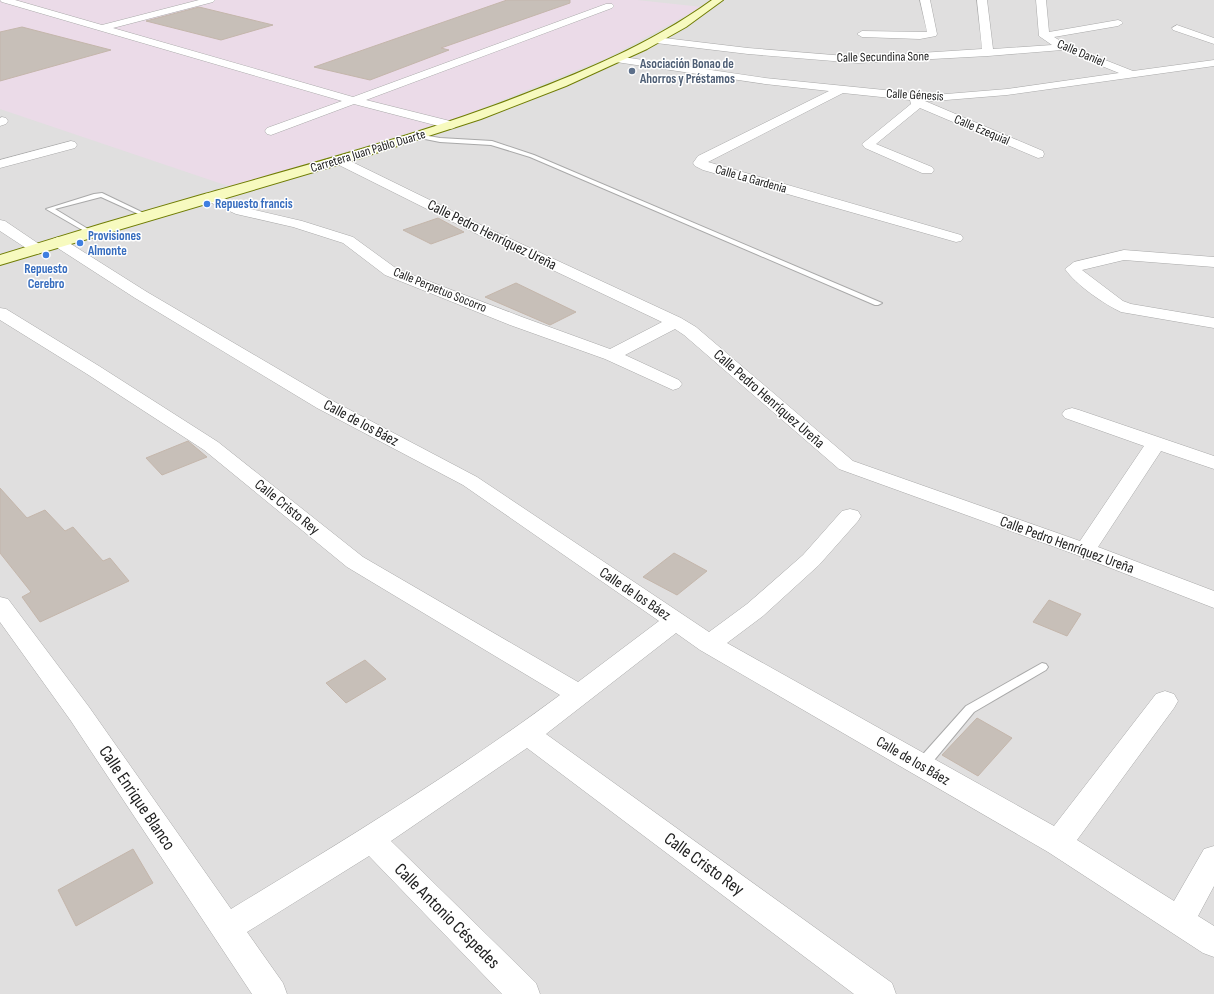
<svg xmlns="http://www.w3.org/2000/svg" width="1214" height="994" font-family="'Sofia Sans Condensed',sans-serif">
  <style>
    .residential { fill: #e0dfdf }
    .industrial { fill: #ebdbe8 }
    .building { fill: #c7bfb8; stroke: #c4b6ab }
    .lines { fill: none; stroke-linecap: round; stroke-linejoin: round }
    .lane-casing { stroke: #a9a9a9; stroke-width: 2 }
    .street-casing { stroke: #a9a9a9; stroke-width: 1 }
    .secondary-casing { stroke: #707d05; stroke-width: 2 }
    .lane { fill: #fff; fill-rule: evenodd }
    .street { fill: #fff; fill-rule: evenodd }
    .secondary { fill: #f7fabf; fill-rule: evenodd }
    .service-dot { fill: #5c6f8a; stroke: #fff; stroke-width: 1.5 }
    .shop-dot { fill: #3f7fe0; stroke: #fff; stroke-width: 1.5 }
    .labels { text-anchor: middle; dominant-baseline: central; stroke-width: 3; stroke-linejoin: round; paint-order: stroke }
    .far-street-label { font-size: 13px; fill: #222; stroke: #fff }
    .far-service-label { font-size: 13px; font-weight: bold; fill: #4e5e75; stroke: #fff; text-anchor: start }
    .far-shop-label { font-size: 13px; font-weight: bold; fill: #366cbe; stroke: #fff; text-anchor: start }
    .street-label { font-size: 15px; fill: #222; stroke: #fff }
    .near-street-label { font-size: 18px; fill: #222; stroke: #fff }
  </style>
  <rect width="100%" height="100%" fill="#f2efe9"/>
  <rect class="residential" x="0" y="0" width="1214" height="994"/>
  <path class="industrial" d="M0,0H637L702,7L607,58L460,117L231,187L0,109Z"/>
  <g class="building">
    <path d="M507,0H570V3L441,48L449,50L370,80L314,67Z"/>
    <path d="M199,7L273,25L221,40L146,21Z"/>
    <path d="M22,27L111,50L0,81V32Z"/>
    <path d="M438,218L464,232L431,244L403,230Z"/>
    <path d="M516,283L576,312L550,325L485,297Z"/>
    <path d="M188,441L207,457L162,475L146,458Z"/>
    <path d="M0,488L27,518L45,510L65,531L73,527L103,561L110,558L129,581L40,622L22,597L31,592L0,553Z"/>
    <path d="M674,553L707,571L677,595L643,577Z"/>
    <path d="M1049,600L1081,614L1067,636L1033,622Z"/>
    <path d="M365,660L386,679L346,703L326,683Z"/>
    <path d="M977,718L1012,738L978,776L942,755Z"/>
    <path d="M133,849L153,883L76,926L58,890Z"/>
  </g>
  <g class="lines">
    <defs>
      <g id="lane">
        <path d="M417,134L440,138L492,141L534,155L882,303L878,305H875L530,157L491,145L440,142L415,137L414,136Z"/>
        <path d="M102,193L150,216L145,217L101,197L55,209L93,232V234L91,235L46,209L94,194Z"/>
        <path d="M1042,663L1046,664L1048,667L1046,670L974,712L926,770L921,771L916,770L914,766L916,762L966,706Z"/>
      </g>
      <g id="street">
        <path d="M0,0H15L102,25L199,0H215L213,2L113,28L353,97L606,4H612L614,6L612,8L366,100L454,122L456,125L454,128L450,129L354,104L271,135L267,134L265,131L267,128L342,101L2,2Z"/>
        <path d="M920,0H930L937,34L936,36L920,39L862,37L857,34L862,31L927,32Z"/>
        <path d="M977,0H987L993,49L1052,45L1039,36L1036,0H1046L1049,32L1118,20L1121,21L1123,23L1118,26L1054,37L1067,45L1133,71L1214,60V66L1007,95L934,101H925L1043,151L1044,154L1043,157L1038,158L920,108L876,144L932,167L934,170L932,173H922L865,148L862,144L911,104L910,100L843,93L708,162L961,235L963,238L961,241L956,242L703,170L695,166L693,163L698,156L829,91L765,84L616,62L611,59L616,56L765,78L934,95L1007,89L1119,73L1062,50L988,56L858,63L748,54L656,43L651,40L656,37L748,48L858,57L982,49Z"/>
        <path d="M1177,25L1214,38V44L1173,30L1172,28Z"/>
        <path d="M2,117L6,118L8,121L6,124L0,126V118Z"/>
        <path d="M71,141L75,142L77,145L75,148L0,168V160Z"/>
        <path d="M340,156L487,228L681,318L696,327L853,461L1080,541L1144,446L1065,418L1062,414L1065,410L1072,408L1079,410L1214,456V469L1161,451L1098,547L1214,591V608L1077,555L839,469L684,335L675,329L625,355L679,380L682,384L679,388L673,390L605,359L510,325L385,275L343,243L293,227L236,214L205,200L203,197L205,194L210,193L215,194L246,208L302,221L353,237L397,269L522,317L610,349L662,322L477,234L335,163L333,160L335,157Z"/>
        <path d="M0,220L5,221L42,246L45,249L42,252L37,254L32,252L0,231Z"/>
        <path d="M58,237L63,239L147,292L331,400L477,477L709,632L747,604L803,555L842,511L850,509L858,511L861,516L858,521L819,565L763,616L727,643L1054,826L1156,694L1165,691L1174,694L1178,701L1174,708L1077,840L1174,901L1204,849L1214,846V886L1198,916L1214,926V957L1203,953L1048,852L700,650L676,633L546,734L892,983L896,994H854L527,748L391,841L536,983L540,994H502L369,856L247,932L283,983L287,994H252L71,721L0,622V597L8,599L89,707L231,909C343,841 455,773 560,695L347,567L204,450L87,374L0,320V308L6,309L99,366L218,442L363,557L578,682L659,621L463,485L317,408L135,298L53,245L50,242L53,239Z"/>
        <path d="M1124,250L1214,257V267L1124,260L1082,270L1123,301L1131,304L1214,318V328L1121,312C1104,304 1076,285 1065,269L1074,262Z"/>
      </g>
      <path id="secondary" d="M712,0H723L686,27L647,49L566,86L481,119L351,161L0,265V255C67,234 134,214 201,195C299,167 397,141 493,106C568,78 646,48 712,0Z"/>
    </defs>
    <use href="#lane" class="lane-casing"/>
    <use href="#street" class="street-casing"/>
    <use href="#secondary" class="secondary-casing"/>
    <use href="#lane" class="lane"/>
    <use href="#street" class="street"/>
    <use href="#secondary" class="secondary"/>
  </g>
  <circle class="service-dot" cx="632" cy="71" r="4"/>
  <g class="shop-dot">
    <circle cx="207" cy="204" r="4"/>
    <circle cx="80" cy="243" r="4"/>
    <circle cx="46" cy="255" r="4"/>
  </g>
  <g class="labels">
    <g class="far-street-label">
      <text transform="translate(1081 53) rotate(23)">Calle Daniel</text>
      <text transform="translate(883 57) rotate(-1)">Calle Secundina Sone</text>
      <text transform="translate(915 95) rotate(3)">Calle Génesis</text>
      <text transform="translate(982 130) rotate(23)">Calle Ezequial</text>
      <text transform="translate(368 151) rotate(-17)">Carretera Juan Pablo Duarte</text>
      <text transform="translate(751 179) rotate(16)">Calle La Gardenia</text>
      <text transform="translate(440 290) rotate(22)">Calle Perpetuo Socorro</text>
    </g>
    <g class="far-service-label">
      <text x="640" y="64">Asociación Bonao de<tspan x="640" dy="15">Ahorros y Préstamos</tspan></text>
    </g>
    <g class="far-shop-label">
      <text x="215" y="204">Repuesto francis</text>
      <text x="88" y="236">Provisiones<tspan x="88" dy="15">Almonte</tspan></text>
      <text x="46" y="269" text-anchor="middle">Repuesto<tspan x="46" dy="15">Cerebro</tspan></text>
    </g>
    <g class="street-label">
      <text transform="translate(492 235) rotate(26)">Calle Pedro Henríquez Ureña</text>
      <text transform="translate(769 399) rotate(41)">Calle Pedro Henríquez Ureña</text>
      <text transform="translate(361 423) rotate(28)">Calle de los Báez</text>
      <text transform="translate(287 507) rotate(39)">Calle Cristo Rey</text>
      <text transform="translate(1067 545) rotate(20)">Calle Pedro Henríquez Ureña</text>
      <text transform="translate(635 594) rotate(34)">Calle de los Báez</text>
      <text transform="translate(913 761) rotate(30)">Calle de los Báez</text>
    </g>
    <g class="near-street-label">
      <text transform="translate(137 798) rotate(56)">Calle Enrique Blanco</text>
      <text transform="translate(704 864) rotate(36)">Calle Cristo Rey</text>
      <text transform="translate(447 916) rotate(45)">Calle Antonio Céspedes</text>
    </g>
  </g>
</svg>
